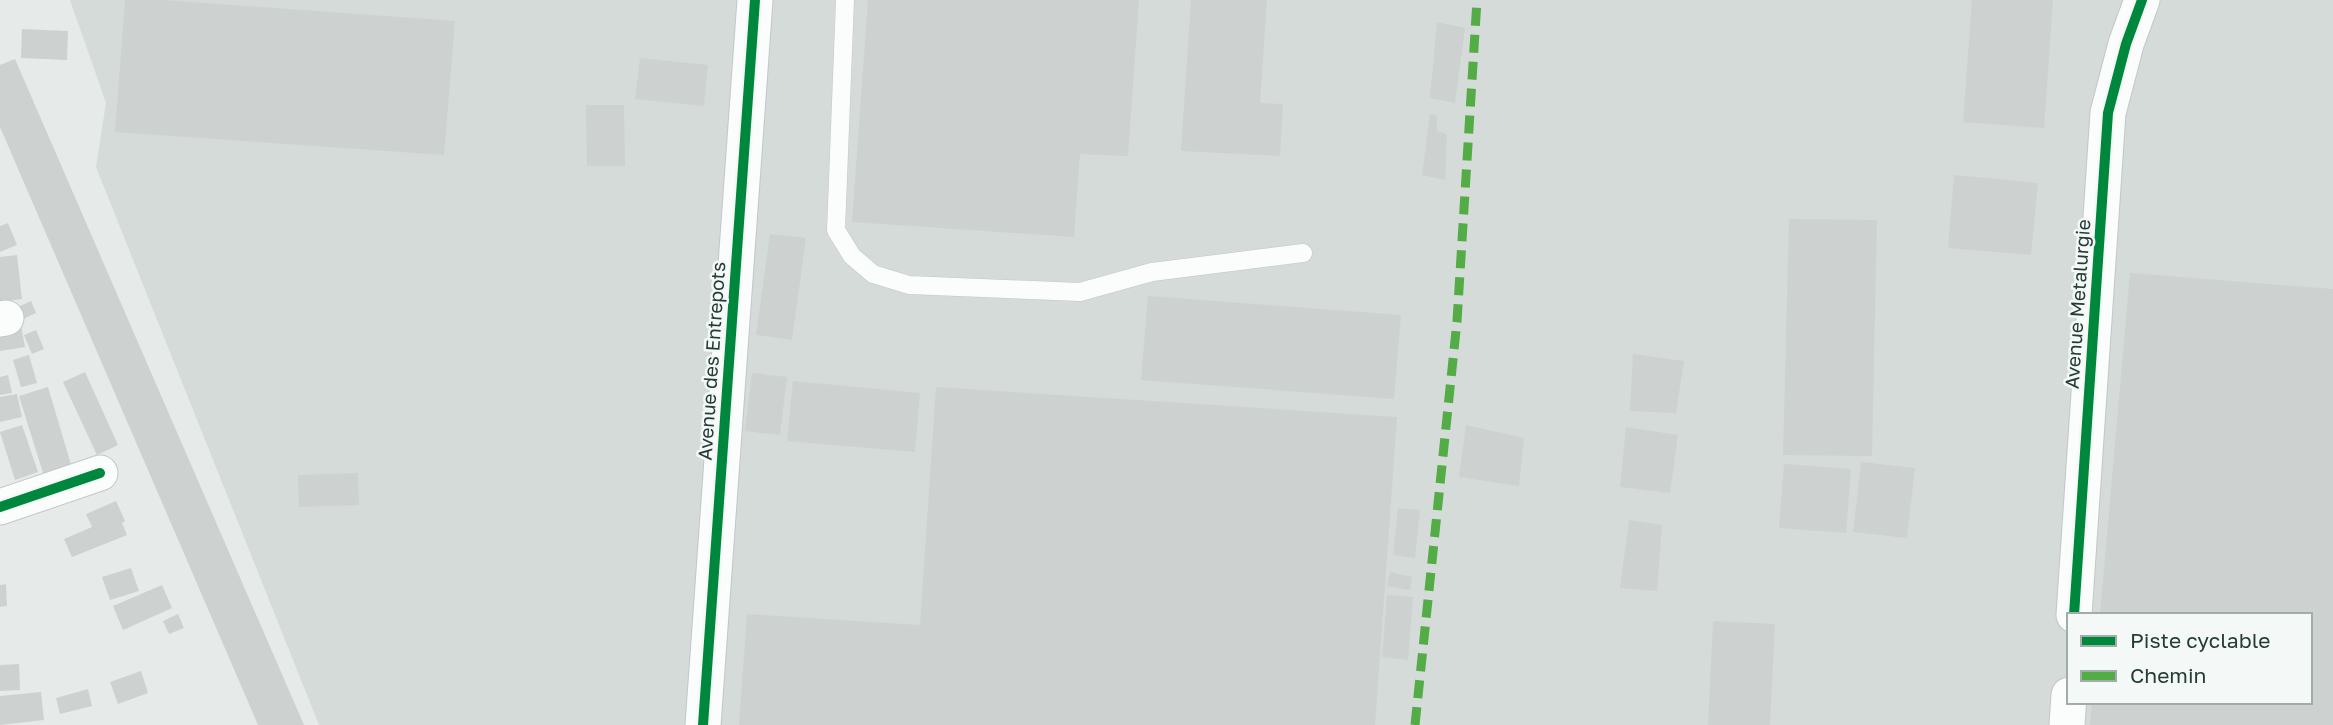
<svg xmlns="http://www.w3.org/2000/svg" width="2333" height="725" font-family="'Golos Text',sans-serif">
  <style>
    .built { fill: #d5dbd8; fill-rule: evenodd }
    .building { fill: #cdd2d0 }
    .lines { fill: none; stroke-linecap: round; stroke-linejoin: round }
    .service-casing { stroke: #c3c7c5; stroke-width: 19 }
    .minor-casing { stroke: #c3c7c5; stroke-width: 37 }
    .service { stroke: #fbfcfc; stroke-width: 18 }
    .minor { stroke: #fbfcfc; stroke-width: 35 }
    .quiet { stroke: #53ac45; stroke-width: 9; stroke-dasharray: 18 9; stroke-linecap: butt }
    .cycleway-casing { stroke: #f4f9f7; stroke-width: 15 }
    .cycleway { stroke: #00873e; stroke-width: 10 }
    .labels { text-anchor: middle; dominant-baseline: central; stroke-width: 5; stroke-linejoin: round; paint-order: stroke }
    .street-label { font-size: 19px; fill: #253c36; stroke: #f4f9f7 }
  </style>
  <rect width="100%" height="100%" fill="#e6eae8"/>
  <path class="built" d="M70,0H2333V725H319L96,167L106,103ZM2069,615H2310V702H2069Z"/>
  <g class="building">
    <path d="M125,0H163L455,21L444,155L115,132Z"/>
    <path d="M868,0H1139L1128,156L1080,154L1074,237L852,222Z"/>
    <path d="M1191,0H1267L1260,103L1283,104L1280,156L1181,151Z"/>
    <path d="M1972,0H2053L2044,128L1963,122Z"/>
    <path d="M1437,22L1465,28L1455,103L1430,98Z"/>
    <path d="M22,29L68,31L67,60L21,58Z"/>
    <path d="M640,58L708,65L704,106L635,99Z"/>
    <path d="M15,59L304,725H258L0,127V65Z"/>
    <path d="M586,105H624L625,166H587Z"/>
    <path d="M1430,114L1437,115V131L1447,134L1445,180L1422,175Z"/>
    <path d="M1954,175L2038,183L2031,255L1948,248Z"/>
    <path d="M1789,219L1877,220L1872,456L1783,455Z"/>
    <path d="M8,223L17,245L0,252V226Z"/>
    <path d="M770,234L806,238L792,340L756,335Z"/>
    <path d="M17,255L22,299L0,302V257Z"/>
    <path d="M2130,273L2333,289V725H2090L2092,702H2310V615H2100Z"/>
    <path d="M1148,296L1401,315L1394,399L1141,380Z"/>
    <path d="M31,301L36,313L23,319L18,307Z"/>
    <path d="M20,320L25,347L0,351V324Z"/>
    <path d="M36,330L44,349L32,354L24,335Z"/>
    <path d="M1633,354L1684,361L1676,413L1630,411Z"/>
    <path d="M29,355L37,383L21,387L13,360Z"/>
    <path d="M85,372L118,445L97,455L63,382Z"/>
    <path d="M752,373L787,377L780,435L745,431Z"/>
    <path d="M8,375L12,393L0,395V377Z"/>
    <path d="M793,381L920,393L915,452L787,441Z"/>
    <path d="M48,387L72,468L44,476L19,396Z"/>
    <path d="M936,387L1397,417L1375,725H739L747,614L920,625Z"/>
    <path d="M17,394L22,417L0,422V397Z"/>
    <path d="M22,425L38,472L15,480L0,432Z"/>
    <path d="M1466,425L1524,438L1519,486L1459,477Z"/>
    <path d="M1626,427L1678,435L1670,493L1620,487Z"/>
    <path d="M1861,462L1915,468L1907,538L1853,532Z"/>
    <path d="M1784,464L1851,469L1846,533L1779,528Z"/>
    <path d="M358,473L359,505L299,507L298,475Z"/>
    <path d="M116,501L125,521L122,523L127,535L72,557L64,539L92,527L86,514Z"/>
    <path d="M1398,508L1420,510L1415,558L1393,555Z"/>
    <path d="M1629,520L1662,525L1657,591L1620,588Z"/>
    <path d="M131,568L139,591L110,600L102,577Z"/>
    <path d="M1390,572L1412,577L1410,590L1387,586Z"/>
    <path d="M6,584L7,606L0,607V585Z"/>
    <path d="M162,585L172,608L123,630L113,606Z"/>
    <path d="M1387,595L1413,597L1408,660L1382,657Z"/>
    <path d="M178,614L184,628L169,634L163,621Z"/>
    <path d="M1713,621L1775,624L1770,725H1708Z"/>
    <path d="M19,664L20,690L0,691V665Z"/>
    <path d="M141,671L148,693L118,704L110,682Z"/>
    <path d="M88,689L92,706L60,714L56,698Z"/>
    <path d="M41,692L44,720L0,725V696Z"/>
  </g>
  <g class="lines">
    <defs>
      <path id="service" d="M845,0L836,230L852,256L873,274L909,285L1080,292L1152,272L1303,253"/>
      <g id="minor">
        <path d="M0,319L6,318"/>
        <path d="M0,507L100,473"/>
        <path d="M2074,615L2108,113L2126,44L2142,0"/>
        <path d="M703,725L755,0"/>
        <path d="M2067,725L2069,695"/>
      </g>
    </defs>
    <use href="#service" class="service-casing"/>
    <use href="#minor" class="minor-casing"/>
    <use href="#service" class="service"/>
    <use href="#minor" class="minor"/>
    <path class="quiet" d="M1415,725L1457,321L1477,0"/>
    <defs>
      <g id="cycleway">
        <path d="M0,507L100,473"/>
        <path d="M2074,615L2108,113L2126,44L2142,0"/>
        <path d="M703,725L755,0"/>
      </g>
    </defs>
    <use href="#cycleway" class="cycleway-casing"/>
    <use href="#cycleway" class="cycleway"/>
  </g>
  <g class="labels">
    <g class="street-label">
      <text transform="translate(2077 304) rotate(-86)">Avenue Metalurgie</text>
      <text transform="translate(711 361) rotate(-86)">Avenue des Entrepots</text>
    </g>
  </g>
  <rect x="2067" y="613" width="245" height="91" fill="#f4f9f7" stroke="#a1adaa" stroke-width="2"/>
  <rect x="2081" y="636" width="35" height="10" fill="#00873e" stroke="#a1adaa" stroke-width="2"/>
  <text x="2130" y="648" font-size="21" fill="#253c36">Piste cyclable</text>
  <rect x="2081" y="671" width="35" height="10" fill="#53ac45" stroke="#a1adaa" stroke-width="2"/>
  <text x="2130" y="683" font-size="21" fill="#253c36">Chemin</text>
</svg>
